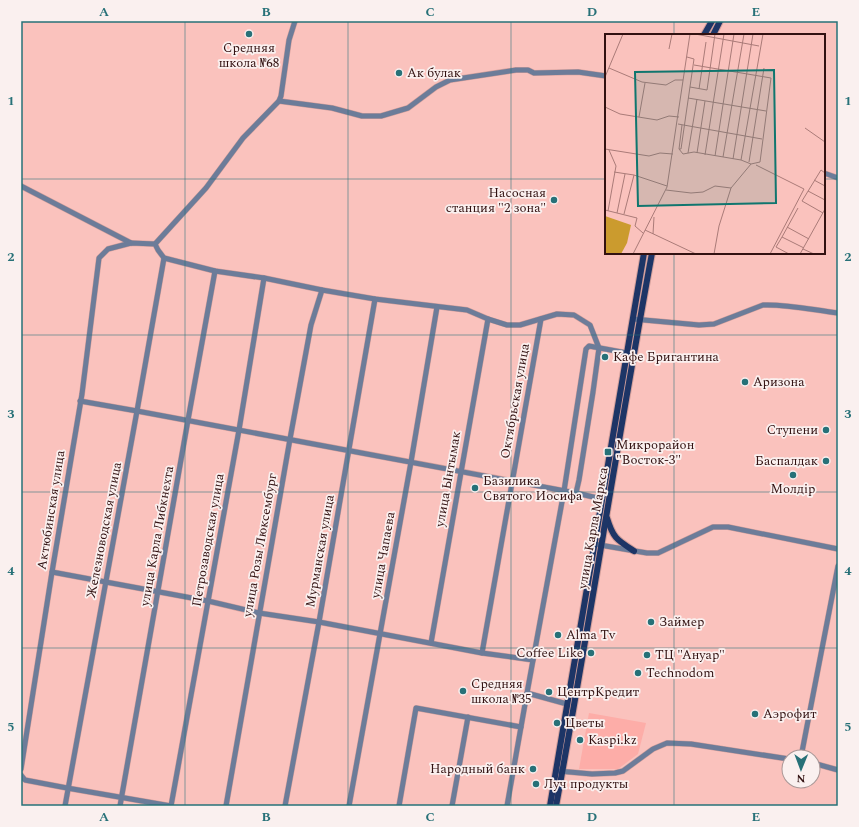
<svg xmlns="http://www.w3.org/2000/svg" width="859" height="827" font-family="Spectral,serif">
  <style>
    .built { fill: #fdada8 }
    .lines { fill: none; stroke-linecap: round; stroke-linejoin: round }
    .minor-casing { stroke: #d29f9b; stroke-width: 6 }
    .major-casing { stroke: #d29f9b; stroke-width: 8 }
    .minor { stroke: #6c7c99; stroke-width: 5 }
    .major { stroke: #1d3566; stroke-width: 6 }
    .grid { fill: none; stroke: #277178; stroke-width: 1; stroke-opacity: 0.55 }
    .poi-dot { fill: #277178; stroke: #faf0ef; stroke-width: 1.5 }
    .labels { text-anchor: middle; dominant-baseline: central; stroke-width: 3.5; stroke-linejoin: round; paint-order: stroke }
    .poi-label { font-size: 13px; fill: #321111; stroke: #faf0ef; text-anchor: start }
    .street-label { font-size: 13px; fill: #321111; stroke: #faf0ef }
    .inset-road { fill: none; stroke: #aa7b78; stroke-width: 1 }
    .view { fill: #0f766e; fill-opacity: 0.15; stroke: #0f766e; stroke-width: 2 }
    .inset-edge { fill: none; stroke: #321111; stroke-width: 2 }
    .neatline { fill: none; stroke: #277178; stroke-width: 1.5 }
    .grid-label { font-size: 13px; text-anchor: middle; font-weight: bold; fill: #277178 }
  </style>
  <rect width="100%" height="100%" fill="#fac2bd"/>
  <path class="built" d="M589,713L646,723L638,754L618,769H579Z"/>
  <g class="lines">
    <defs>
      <g id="minor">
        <path d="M279,101L332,108L362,116H381L408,108L436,87L450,80L516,70H528L534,73L578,72L606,76"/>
        <path d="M824,173L838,178"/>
        <path d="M21,186L131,243"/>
        <path d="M155,244L206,188L243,138L279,101L281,96L289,40L295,21"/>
        <path d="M633,319L699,325L714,324L763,305C788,304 813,310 838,313"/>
        <path d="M80,401L137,411L576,493L602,499"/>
        <path d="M594,544L647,553H658L713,527H728L838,549"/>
        <path d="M52,572L208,601L259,613L319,622L482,653L533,660"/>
        <path d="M431,643L488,319"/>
        <path d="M482,653L541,319"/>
        <path d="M527,693L567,704"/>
        <path d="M801,757L838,566"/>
        <path d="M813,763L838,770"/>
        <path d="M21,769L52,572L82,394L99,258L108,249L131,243L155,244L158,250L164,258L215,271L264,278L322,290L375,299L467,310L488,319L507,325H520L557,314L574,315L590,325L599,348L593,392L579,480L576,493"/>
        <path d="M558,771L592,774L615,773L623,771L653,749L667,743L691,744L789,759"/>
        <path d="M21,775L25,780L67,788L171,806"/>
        <path d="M65,806L137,411L164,258"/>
        <path d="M120,806L188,420L215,271"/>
        <path d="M171,806L239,430L264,278"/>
        <path d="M226,806L290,439L311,325L322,290"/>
        <path d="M285,806L319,622L375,299"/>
        <path d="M349,806L411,462L437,307"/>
        <path d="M399,806L416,708L521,727"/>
        <path d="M452,806L468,717"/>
        <path d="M507,806L527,693L564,491L586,349L589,346L627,353"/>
      </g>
      <g id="major">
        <path d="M704,35L712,21"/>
        <path d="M713,35L720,21"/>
        <path d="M607,518C613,538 617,540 634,551"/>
        <path d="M550,806L644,253"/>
        <path d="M556,806C590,622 618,437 652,253"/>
      </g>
    </defs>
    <use href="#minor" class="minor-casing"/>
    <use href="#major" class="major-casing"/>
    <use href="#minor" class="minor"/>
    <use href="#major" class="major"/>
  </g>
  <path class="grid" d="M185,21V806M348,21V806M511,21V806M674,21V35M21,179H606M824,179H838M674,253V806M21,335H838M21,492H838M21,648H838"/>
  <g class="poi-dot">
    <circle cx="249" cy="34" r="4"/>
    <circle cx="399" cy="73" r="4"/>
    <circle cx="554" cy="200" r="4"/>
    <circle cx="605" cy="357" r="4"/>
    <circle cx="745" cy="382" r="4"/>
    <circle cx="826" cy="430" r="4"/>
    <rect x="604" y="448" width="8" height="8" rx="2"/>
    <circle cx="826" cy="461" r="4"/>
    <circle cx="793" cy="475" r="4"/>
    <circle cx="475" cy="488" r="4"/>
    <circle cx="651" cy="622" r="4"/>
    <circle cx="558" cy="635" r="4"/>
    <circle cx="591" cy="653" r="4"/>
    <circle cx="647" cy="655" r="4"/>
    <circle cx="638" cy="673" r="4"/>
    <circle cx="463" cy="691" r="4"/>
    <circle cx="549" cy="692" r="4"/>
    <circle cx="755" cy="714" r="4"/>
    <circle cx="557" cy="723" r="4"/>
    <circle cx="580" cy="740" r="4"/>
    <circle cx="533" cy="769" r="4"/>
    <circle cx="536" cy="784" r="4"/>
  </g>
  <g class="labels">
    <g class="poi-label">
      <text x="249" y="48" text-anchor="middle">Средняя<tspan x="249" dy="15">школа №68</tspan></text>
      <text x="407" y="73">Ак булак</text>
      <text x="546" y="193" text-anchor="end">Насосная<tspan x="546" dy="15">станция "2 зона"</tspan></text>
      <text x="613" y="357">Кафе Бригантина</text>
      <text x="753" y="382">Аризона</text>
      <text x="818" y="430" text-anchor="end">Ступени</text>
      <text x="616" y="445">Микрорайон<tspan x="616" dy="15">"Восток-3"</tspan></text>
      <text x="818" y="461" text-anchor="end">Баспалдак</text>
      <text x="483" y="481">Базилика<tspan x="483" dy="15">Святого Иосифа</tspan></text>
      <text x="793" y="489" text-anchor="middle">Молдiр</text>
      <text x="659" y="622">Займер</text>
      <text x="566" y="635">Alma Tv</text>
      <text x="583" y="653" text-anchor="end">Coffee Like</text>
      <text x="655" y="655">ТЦ "Ануар"</text>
      <text x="646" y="673">Technodom</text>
      <text x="471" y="684">Средняя<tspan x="471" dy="15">школа №35</tspan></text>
      <text x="557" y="692">ЦентрКредит</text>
      <text x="763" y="714">Аэрофит</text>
      <text x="565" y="723">Цветы</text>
      <text x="588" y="740">Kaspi.kz</text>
      <text x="525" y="769" text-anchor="end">Народный банк</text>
      <text x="544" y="784">Луч продукты</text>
    </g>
    <g class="street-label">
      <text transform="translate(515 401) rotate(-80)">Октябрьская улица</text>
      <text transform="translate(448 479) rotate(-80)">улица Ынтымак</text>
      <text transform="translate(51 510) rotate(-81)">Актюбинская улица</text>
      <text transform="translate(593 528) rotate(-80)">улица Карла Маркса</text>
      <text transform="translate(104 530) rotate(-79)">Железноводская улица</text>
      <text transform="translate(157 536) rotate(-80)">улица Карла Либкнехта</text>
      <text transform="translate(208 540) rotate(-80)">Петрозаводская улица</text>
      <text transform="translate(260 545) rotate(-80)">улица Розы Люксембург</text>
      <text transform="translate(320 551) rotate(-80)">Мурманская улица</text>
      <text transform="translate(383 555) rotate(-80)">улица Чапаева</text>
    </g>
  </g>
  <g transform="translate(605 34)">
    <rect width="220" height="220" fill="#fac2bd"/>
    <path d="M0,182L26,191L22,209L16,220H0Z" fill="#cb9b2e"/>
    <path class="inset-road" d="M90,0L154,12M64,15L67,0M4,34L37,48L61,51L70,46H78M0,43L18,0M85,53L102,56L110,0M94,55L101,8M83,64L161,77M0,73L15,80L52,86L64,82L74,83M34,83L40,49M73,90L157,105M77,91L74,115L78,120L89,118L136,126L146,130L155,128L166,44L89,31M200,94L220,108M0,115L44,122L55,119L68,120M74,115H76L89,25L82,23M83,119L92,65M92,119L100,67M100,121L119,0M110,122L129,0M118,123L139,0M128,125L148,0M136,126L158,0M144,128L159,34M151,131L199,155L165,220M9,138L29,141L62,152M209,146L220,152M61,156L86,159L98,158L110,152L126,154M203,157L220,166M0,176L32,184L30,192L38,199M3,177L11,132L4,116M12,179L20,140M218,179L197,167L216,136L220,139M19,180L29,141M182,193L204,205M40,196L91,220M48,200L49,183M177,203L193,174M198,215L209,220M28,220L62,153L85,0M109,220L114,192L126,154L146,130M184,220L171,213L177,203L199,214M195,220L220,175"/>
    <path class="view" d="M169,36L171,169L33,172L30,38Z"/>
    <rect width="220" height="220" class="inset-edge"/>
  </g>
  <rect width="859" height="827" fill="none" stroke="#faf0ef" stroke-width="44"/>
  <g transform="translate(801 769) rotate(181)"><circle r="19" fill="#faf0ef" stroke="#aa9796"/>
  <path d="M0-3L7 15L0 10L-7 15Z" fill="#277178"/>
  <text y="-6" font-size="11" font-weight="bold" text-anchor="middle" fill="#321111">N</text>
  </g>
  <rect x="22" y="22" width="815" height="783" class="neatline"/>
  <g class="grid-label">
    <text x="104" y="16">A</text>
    <text x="266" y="16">B</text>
    <text x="430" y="16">C</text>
    <text x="592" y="16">D</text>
    <text x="756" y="16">E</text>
    <text x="11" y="105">1</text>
    <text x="848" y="105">1</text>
    <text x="11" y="261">2</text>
    <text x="848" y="261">2</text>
    <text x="11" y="418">3</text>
    <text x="848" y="418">3</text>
    <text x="11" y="575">4</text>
    <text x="848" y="575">4</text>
    <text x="11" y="731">5</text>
    <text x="848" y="731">5</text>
    <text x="104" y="821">A</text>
    <text x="266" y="821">B</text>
    <text x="430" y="821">C</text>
    <text x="592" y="821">D</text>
    <text x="756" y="821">E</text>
  </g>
</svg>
